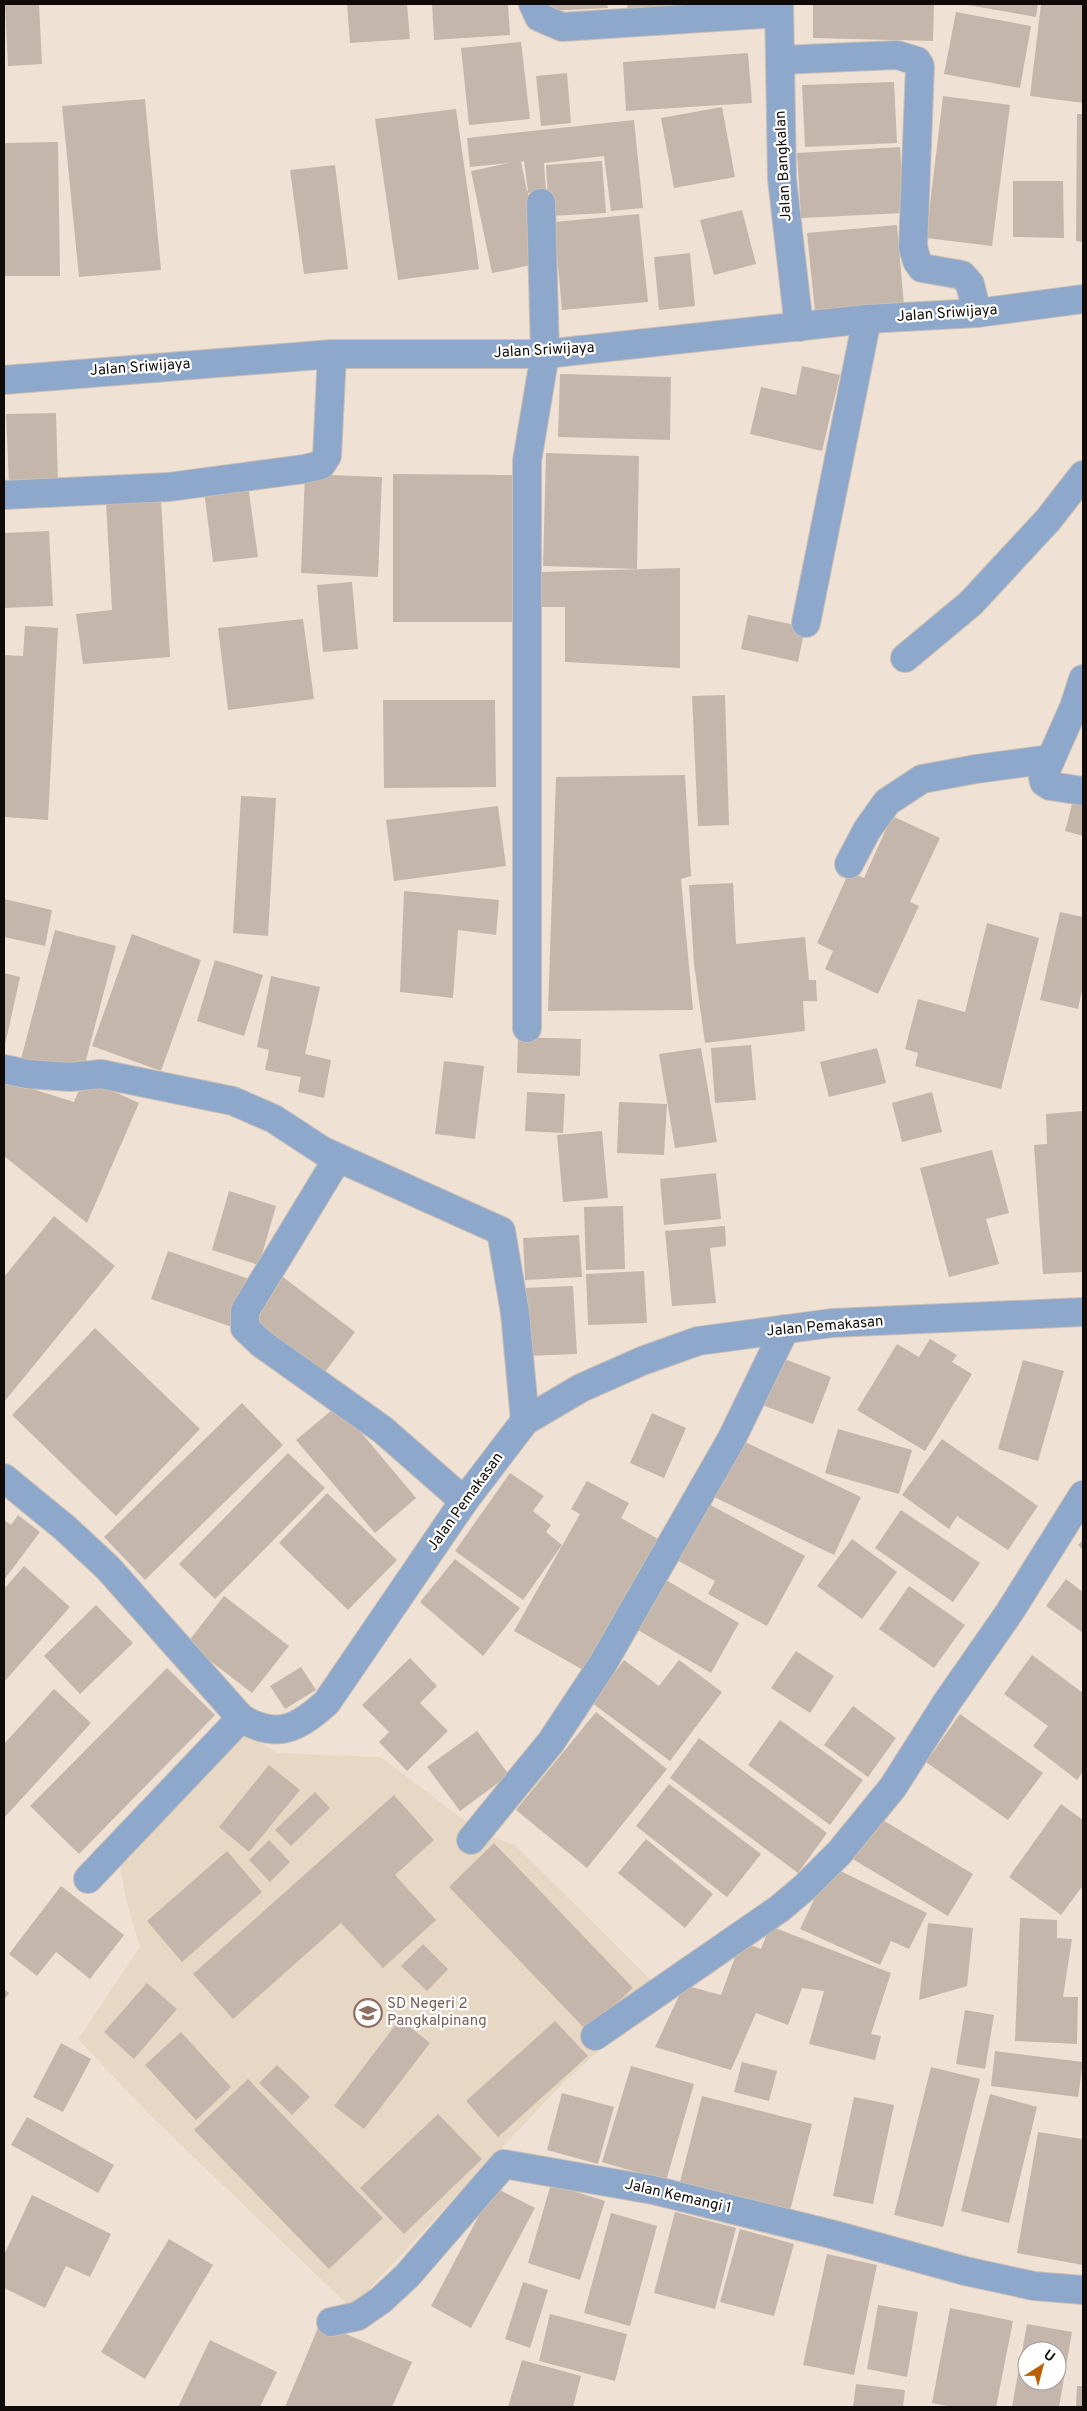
<svg xmlns="http://www.w3.org/2000/svg" width="1087" height="2411" font-family="Overpass,sans-serif">
  <style>
    .education { fill: #e6d8c5 }
    .building { fill: #c5b6ab; fill-rule: evenodd }
    .lines { fill: none; stroke-linecap: round; stroke-linejoin: round }
    .street-casing { stroke: #ccbfb4; stroke-width: 30 }
    .street { stroke: #8da8cb; stroke-width: 28 }
    .labels { text-anchor: middle; dominant-baseline: central; stroke-width: 4.5; stroke-linejoin: round; paint-order: stroke }
    .street-label { font-size: 15px; fill: #100b08; stroke: #fff }
    .education-label { font-size: 15px; fill: #785e54; stroke: #fff; text-anchor: start }
  </style>
  <rect width="100%" height="100%" fill="#f0e1d5"/>
  <path class="education" d="M223,1721L278,1753L381,1757L481,1833L515,1845L663,1992L562,2084L351,2308L149,2114L78,2039L140,1947L126,1899L114,1830Z"/>
  <g class="building">
    <path d="M5,4H39L42,64L8,66Z"/>
    <path d="M347,4H407L410,39L350,43Z"/>
    <path d="M432,4H508L510,35L434,40Z"/>
    <path d="M547,4H607L608,8L547,11Z"/>
    <path d="M627,4H720L628,11Z"/>
    <path d="M813,4H934L933,41L813,38Z"/>
    <path d="M962,4H1038L1036,17Z"/>
    <path d="M1041,4H1083V103L1030,96Z"/>
    <path d="M956,12L1031,26L1020,88L944,74Z"/>
    <path d="M521,42L530,119L469,125L461,48Z"/>
    <path d="M748,53L752,103L626,111L623,62Z"/>
    <path d="M567,73L571,123L541,126L536,76Z"/>
    <path d="M894,82L897,143L805,147L802,85Z"/>
    <path d="M943,96L1010,105L992,246L926,238Z"/>
    <path d="M145,99L161,270L79,277L62,106Z"/>
    <path d="M722,107L735,177L674,188L661,118Z"/>
    <path d="M456,109L479,269L398,280L375,119Z"/>
    <path d="M1077,114H1083V242L1076,241Z"/>
    <path d="M634,120L643,208L611,211L604,156L544,163L546,191L528,193L542,263L492,273L471,171L509,163L470,167L467,138ZM524,161L528,191H527L521,162Z"/>
    <path d="M58,142L60,276H4V143Z"/>
    <path d="M900,147L904,213L801,218L797,153Z"/>
    <path d="M602,161L606,213L549,216L546,165Z"/>
    <path d="M335,165L348,269L304,274L290,170Z"/>
    <path d="M1013,181H1063L1064,238L1013,237Z"/>
    <path d="M742,210L756,264L714,275L700,220Z"/>
    <path d="M639,214L648,302L562,310L554,222Z"/>
    <path d="M897,225L904,305L815,312L807,233Z"/>
    <path d="M690,253L695,306L659,310L654,257Z"/>
    <path d="M802,366L840,375L822,451L750,434L761,387L796,395Z"/>
    <path d="M560,374L671,377L670,440L558,437Z"/>
    <path d="M56,413L58,483L9,485L6,414Z"/>
    <path d="M546,453L639,456L637,569L543,566Z"/>
    <path d="M305,474L382,477L378,577L301,573Z"/>
    <path d="M393,474L518,475L517,622H393Z"/>
    <path d="M248,486L258,557L213,562L204,491Z"/>
    <path d="M161,499L170,657L83,664L76,614L112,610L106,502Z"/>
    <path d="M49,531L53,606L4,608V533Z"/>
    <path d="M680,568V668L565,662V607H540V572Z"/>
    <path d="M352,582L358,649L323,652L317,585Z"/>
    <path d="M748,615L805,627L798,662L741,649Z"/>
    <path d="M303,619L314,699L228,710L218,628Z"/>
    <path d="M25,626L58,628L48,820L4,817V655L23,656Z"/>
    <path d="M725,695L729,825L698,826L692,696Z"/>
    <path d="M383,700H495L496,787L384,788Z"/>
    <path d="M685,775L691,876L681,879L693,1010L548,1011L556,777Z"/>
    <path d="M1075,793L1083,795V836L1065,831Z"/>
    <path d="M241,796L276,798L268,936L233,933Z"/>
    <path d="M498,806L506,866L394,881L386,820Z"/>
    <path d="M892,816L940,838L910,902L919,906L878,994L825,969L833,951L817,943L849,872L864,878Z"/>
    <path d="M733,883L736,944L805,937L809,980H816L817,1001H803L805,1031L705,1043L694,964L689,885Z"/>
    <path d="M404,891L499,900L496,935L458,930L453,998L400,992Z"/>
    <path d="M4,899L52,910L45,946L4,937Z"/>
    <path d="M1060,912L1083,917V986L1078,1009L1040,1000Z"/>
    <path d="M987,923L1039,938L1001,1089L915,1066L918,1053L905,1049L918,999L965,1012Z"/>
    <path d="M55,930L116,946L82,1075L21,1059Z"/>
    <path d="M132,934L201,960L161,1071L92,1046Z"/>
    <path d="M215,960L263,975L244,1036L197,1021Z"/>
    <path d="M4,973L20,977L5,1045H4Z"/>
    <path d="M271,976L320,987L305,1054L331,1060L324,1098L298,1092L301,1077L265,1070L269,1050L257,1047Z"/>
    <path d="M518,1037L581,1039L580,1076L517,1073Z"/>
    <path d="M751,1045L756,1100L715,1103L711,1048Z"/>
    <path d="M701,1048L717,1142L675,1148L659,1054Z"/>
    <path d="M877,1048L886,1083L829,1097L820,1062Z"/>
    <path d="M444,1061L484,1066L475,1139L435,1134Z"/>
    <path d="M84,1078L139,1103L87,1223L4,1156V1080L74,1102Z"/>
    <path d="M527,1092L565,1094L563,1133L525,1131Z"/>
    <path d="M932,1092L942,1132L902,1142L892,1103Z"/>
    <path d="M619,1102L667,1104L664,1155L617,1153Z"/>
    <path d="M1083,1111V1272L1043,1274L1034,1145L1047,1144L1046,1114Z"/>
    <path d="M602,1131L608,1198L563,1202L557,1135Z"/>
    <path d="M992,1150L1009,1213L986,1219L999,1264L949,1277L920,1168Z"/>
    <path d="M716,1173L721,1219L664,1225L660,1179Z"/>
    <path d="M229,1191L276,1206L259,1265L212,1250Z"/>
    <path d="M623,1206L625,1269L586,1270L584,1207Z"/>
    <path d="M54,1216L115,1266L4,1402V1277Z"/>
    <path d="M725,1226L726,1246L710,1248L716,1303L672,1306L665,1231Z"/>
    <path d="M579,1235L582,1277L525,1280L523,1238Z"/>
    <path d="M168,1251L249,1279L232,1327L151,1299Z"/>
    <path d="M644,1271L647,1323L588,1325L586,1274Z"/>
    <path d="M279,1274L355,1332L322,1376L246,1317Z"/>
    <path d="M573,1286L577,1354L526,1356L523,1288Z"/>
    <path d="M95,1328L200,1429L116,1516L12,1415Z"/>
    <path d="M930,1339L957,1355L952,1362L972,1374L925,1451L857,1410L897,1344L919,1357Z"/>
    <path d="M777,1356L831,1377L813,1424L759,1404Z"/>
    <path d="M1023,1360L1064,1371L1038,1461L998,1449Z"/>
    <path d="M242,1403L283,1445L145,1580L104,1537Z"/>
    <path d="M338,1405L416,1498L375,1533L296,1440Z"/>
    <path d="M652,1413L686,1428L664,1478L630,1463Z"/>
    <path d="M838,1429L912,1450L899,1494L825,1473Z"/>
    <path d="M739,1439L861,1497L834,1555L712,1496Z"/>
    <path d="M942,1439L1038,1506L1008,1550L957,1516L949,1529L902,1495Z"/>
    <path d="M288,1453L325,1488L215,1599L179,1564Z"/>
    <path d="M510,1473L544,1496L533,1511L551,1525L546,1532L562,1545L523,1600L455,1551Z"/>
    <path d="M587,1481L629,1503L621,1518L660,1540L585,1671L514,1631L580,1514L571,1509Z"/>
    <path d="M327,1493L397,1560L348,1610L279,1543Z"/>
    <path d="M705,1502L805,1556L767,1626L708,1594L715,1581L675,1559Z"/>
    <path d="M901,1510L980,1563L953,1602L875,1548Z"/>
    <path d="M18,1515L40,1532L4,1580V1520L11,1525Z"/>
    <path d="M852,1539L897,1572L862,1619L817,1586Z"/>
    <path d="M1083,1540V1550L1078,1545Z"/>
    <path d="M455,1559L520,1608L483,1656L420,1602Z"/>
    <path d="M24,1566L70,1607L4,1682V1589Z"/>
    <path d="M1066,1579L1083,1592V1633L1046,1606Z"/>
    <path d="M666,1580L739,1623L711,1673L638,1630Z"/>
    <path d="M909,1586L965,1625L934,1668L879,1629Z"/>
    <path d="M224,1596L289,1646L252,1693L187,1643Z"/>
    <path d="M96,1605L133,1643L80,1694L44,1656Z"/>
    <path d="M796,1651L834,1676L810,1713L771,1688Z"/>
    <path d="M1032,1655L1083,1693V1772L1077,1780L1033,1746L1048,1726L1004,1694Z"/>
    <path d="M410,1658L437,1686L420,1703L448,1731L407,1771L379,1742L389,1732L362,1705Z"/>
    <path d="M624,1660L659,1686L679,1660L722,1692L670,1761L592,1703Z"/>
    <path d="M301,1667L316,1690L285,1709L270,1686Z"/>
    <path d="M167,1668L215,1715L79,1854L30,1806Z"/>
    <path d="M54,1689L91,1723L4,1818V1744Z"/>
    <path d="M853,1706L896,1738L868,1777L824,1745Z"/>
    <path d="M596,1712L667,1769L587,1868L516,1810Z"/>
    <path d="M960,1714L1043,1773L1008,1820L926,1762Z"/>
    <path d="M780,1720L863,1780L830,1825L748,1765Z"/>
    <path d="M477,1731L509,1775L460,1811L427,1767Z"/>
    <path d="M699,1738L827,1833L798,1873L670,1778Z"/>
    <path d="M269,1765L300,1790L249,1852L219,1827Z"/>
    <path d="M669,1784L761,1854L727,1897L636,1826Z"/>
    <path d="M315,1792L330,1808L291,1846L275,1830Z"/>
    <path d="M394,1795L434,1840L395,1875L436,1920L383,1968L341,1923L233,2019L193,1974Z"/>
    <path d="M1061,1804L1083,1820V1889L1081,1888L1061,1915L1009,1877Z"/>
    <path d="M876,1816L973,1874L948,1916L851,1858Z"/>
    <path d="M646,1839L713,1894L685,1928L618,1873Z"/>
    <path d="M269,1840L290,1862L270,1882L249,1860Z"/>
    <path d="M494,1843L633,1988L587,2031L449,1887Z"/>
    <path d="M227,1851L262,1892L182,1962L147,1921Z"/>
    <path d="M830,1866L927,1913L909,1949L891,1941L880,1965L800,1929Z"/>
    <path d="M61,1886L124,1935L90,1979L56,1952L37,1976L9,1954Z"/>
    <path d="M1020,1918L1057,1920V1938L1072,1939L1063,1997H1078L1077,2044L1015,2041Z"/>
    <path d="M928,1923L973,1928L967,1986L919,2000Z"/>
    <path d="M770,1926L891,1973L871,2034L881,2036L875,2060L809,2044L824,1991L802,1988L788,2025L756,2013L731,2070L655,2047L684,1985L721,1995L741,1941L761,1949Z"/>
    <path d="M423,1944L448,1969L427,1991L401,1966Z"/>
    <path d="M147,1983L177,2009L134,2059L104,2032Z"/>
    <path d="M4,1989L9,1993L4,2000Z"/>
    <path d="M965,2010L994,2015L985,2069L956,2064Z"/>
    <path d="M400,2019L430,2043L364,2129L334,2106Z"/>
    <path d="M555,2021L588,2056L498,2137L466,2101Z"/>
    <path d="M181,2032L231,2087L196,2120L145,2065Z"/>
    <path d="M61,2043L91,2059L63,2112L33,2097Z"/>
    <path d="M995,2051L1083,2062L1078,2097L991,2086Z"/>
    <path d="M742,2062L777,2071L769,2101L734,2092Z"/>
    <path d="M277,2065L310,2097L292,2115L259,2083Z"/>
    <path d="M631,2066L694,2084L666,2181L602,2162Z"/>
    <path d="M931,2067L980,2079L943,2227L894,2215Z"/>
    <path d="M248,2079L383,2218L329,2269L194,2130Z"/>
    <path d="M562,2093L614,2107L598,2164L547,2150Z"/>
    <path d="M990,2094L1037,2107L1009,2223L961,2211Z"/>
    <path d="M702,2096L812,2124L790,2211L680,2182Z"/>
    <path d="M854,2097L894,2105L873,2204L833,2196Z"/>
    <path d="M438,2114L482,2159L404,2234L360,2188Z"/>
    <path d="M27,2117L114,2165L98,2193L11,2145Z"/>
    <path d="M1038,2132L1083,2139V2265L1017,2253Z"/>
    <path d="M551,2184L605,2201L580,2280L528,2263Z"/>
    <path d="M494,2187L535,2208L471,2328L431,2306Z"/>
    <path d="M32,2195L111,2234L90,2277L66,2266L45,2308L4,2288V2255Z"/>
    <path d="M675,2212L736,2228L715,2309L654,2293Z"/>
    <path d="M611,2213L657,2226L630,2326L584,2313Z"/>
    <path d="M740,2229L794,2244L774,2316L720,2302Z"/>
    <path d="M169,2239L213,2265L145,2379L101,2352Z"/>
    <path d="M827,2254L877,2265L854,2375L803,2365Z"/>
    <path d="M523,2282L548,2290L530,2348L505,2339Z"/>
    <path d="M878,2305L918,2312L907,2377L867,2369Z"/>
    <path d="M950,2308L1013,2321L996,2407H952L932,2403Z"/>
    <path d="M550,2314L627,2334L615,2381L539,2361Z"/>
    <path d="M320,2323L412,2362L392,2407H285Z"/>
    <path d="M1027,2324L1072,2332L1059,2407H1012ZM1027,2351H1057V2381H1027Z"/>
    <path d="M210,2340L277,2372L260,2407H178Z"/>
    <path d="M522,2360L581,2376L573,2407H508Z"/>
    <path d="M856,2384L905,2390L903,2407H853Z"/>
    <path d="M1077,2386H1083V2407H1076Z"/>
  </g>
  <g class="lines">
    <defs>
      <g id="street">
        <path d="M533,4L539,17L562,27L779,13"/>
        <path d="M779,4L782,179L799,327"/>
        <path d="M780,60L897,55L917,61L920,66L913,247L917,261L922,268L962,275L970,284L977,313"/>
        <path d="M4,380L332,354H545L867,319L977,313L1083,299"/>
        <path d="M4,495L169,487L304,469L321,465L327,456L332,354"/>
        <path d="M806,623L867,319"/>
        <path d="M905,658L971,603L1048,520L1083,475"/>
        <path d="M1083,679L1074,707L1043,777L1044,782L1050,786L1083,791"/>
        <path d="M849,864L867,830L887,802L922,779L976,769L1051,759"/>
        <path d="M527,1028V461L545,354L541,203"/>
        <path d="M4,1069L27,1074L70,1077L101,1074L233,1101L274,1119L323,1151L501,1231L515,1313L525,1421"/>
        <path d="M338,1158L245,1311V1328L262,1344L383,1430L464,1501"/>
        <path d="M4,1478L65,1528L108,1568L241,1718C277,1740 299,1728 327,1702L464,1501L525,1421L581,1388L642,1361L698,1341L832,1323L1083,1312"/>
        <path d="M471,1840L551,1742L602,1665L731,1440L785,1329"/>
        <path d="M88,1879L241,1718"/>
        <path d="M595,2036L779,1909L804,1888L840,1852L893,1787L947,1702L1009,1613L1083,1495"/>
        <path d="M331,2322L358,2316L381,2300L407,2276L504,2164L653,2190L831,2234L965,2271L1034,2286L1083,2290"/>
      </g>
    </defs>
    <use href="#street" class="street-casing"/>
    <use href="#street" class="street"/>
  </g>
  <defs>
    <symbol id="school-ring" viewBox="-11 -11 22 22"><circle r="9.5" fill="#fff" stroke="#8d6e63" stroke-width="1.5"/><path d="M0-5L7-2L0 1L-7-2ZM-4 1L0 2.5L4 1V4Q0 6-4 4Z" fill="#8d6e63"/></symbol>
  </defs>
  <g fill-rule="evenodd">
    <use href="#school-ring" x="352" y="1997" width="32" height="32"/>
  </g>
  <g class="labels">
    <g class="street-label">
      <text transform="translate(784 166) rotate(-93)">Jalan Bangkalan</text>
      <text transform="translate(947 314) rotate(-4)">Jalan Sriwijaya</text>
      <text transform="translate(544 351) rotate(-3)">Jalan Sriwijaya</text>
      <text transform="translate(140 368) rotate(-4)">Jalan Sriwijaya</text>
      <text transform="translate(825 1327) rotate(-5)">Jalan Pemakasan</text>
      <text transform="translate(466 1502) rotate(-54)">Jalan Pemakasan</text>
      <text transform="translate(678 2197) rotate(13)">Jalan Kemangi 1</text>
    </g>
    <g class="education-label">
      <text x="387" y="2004">SD Negeri 2<tspan x="387" dy="17">Pangkalpinang</tspan></text>
    </g>
  </g>
  <rect width="1087" height="2411" fill="none" stroke="#100b08" stroke-width="10"/>
  <g transform="translate(1042 2366) rotate(36)"><circle r="24" fill="#ffffff" stroke="#9f9d9c"/>
  <path d="M0-4L9 19L0 12L-9 19Z" fill="#bb6006"/>
  <text y="-8" font-size="14" font-weight="bold" text-anchor="middle" fill="#100b08">U</text>
  </g>
</svg>
